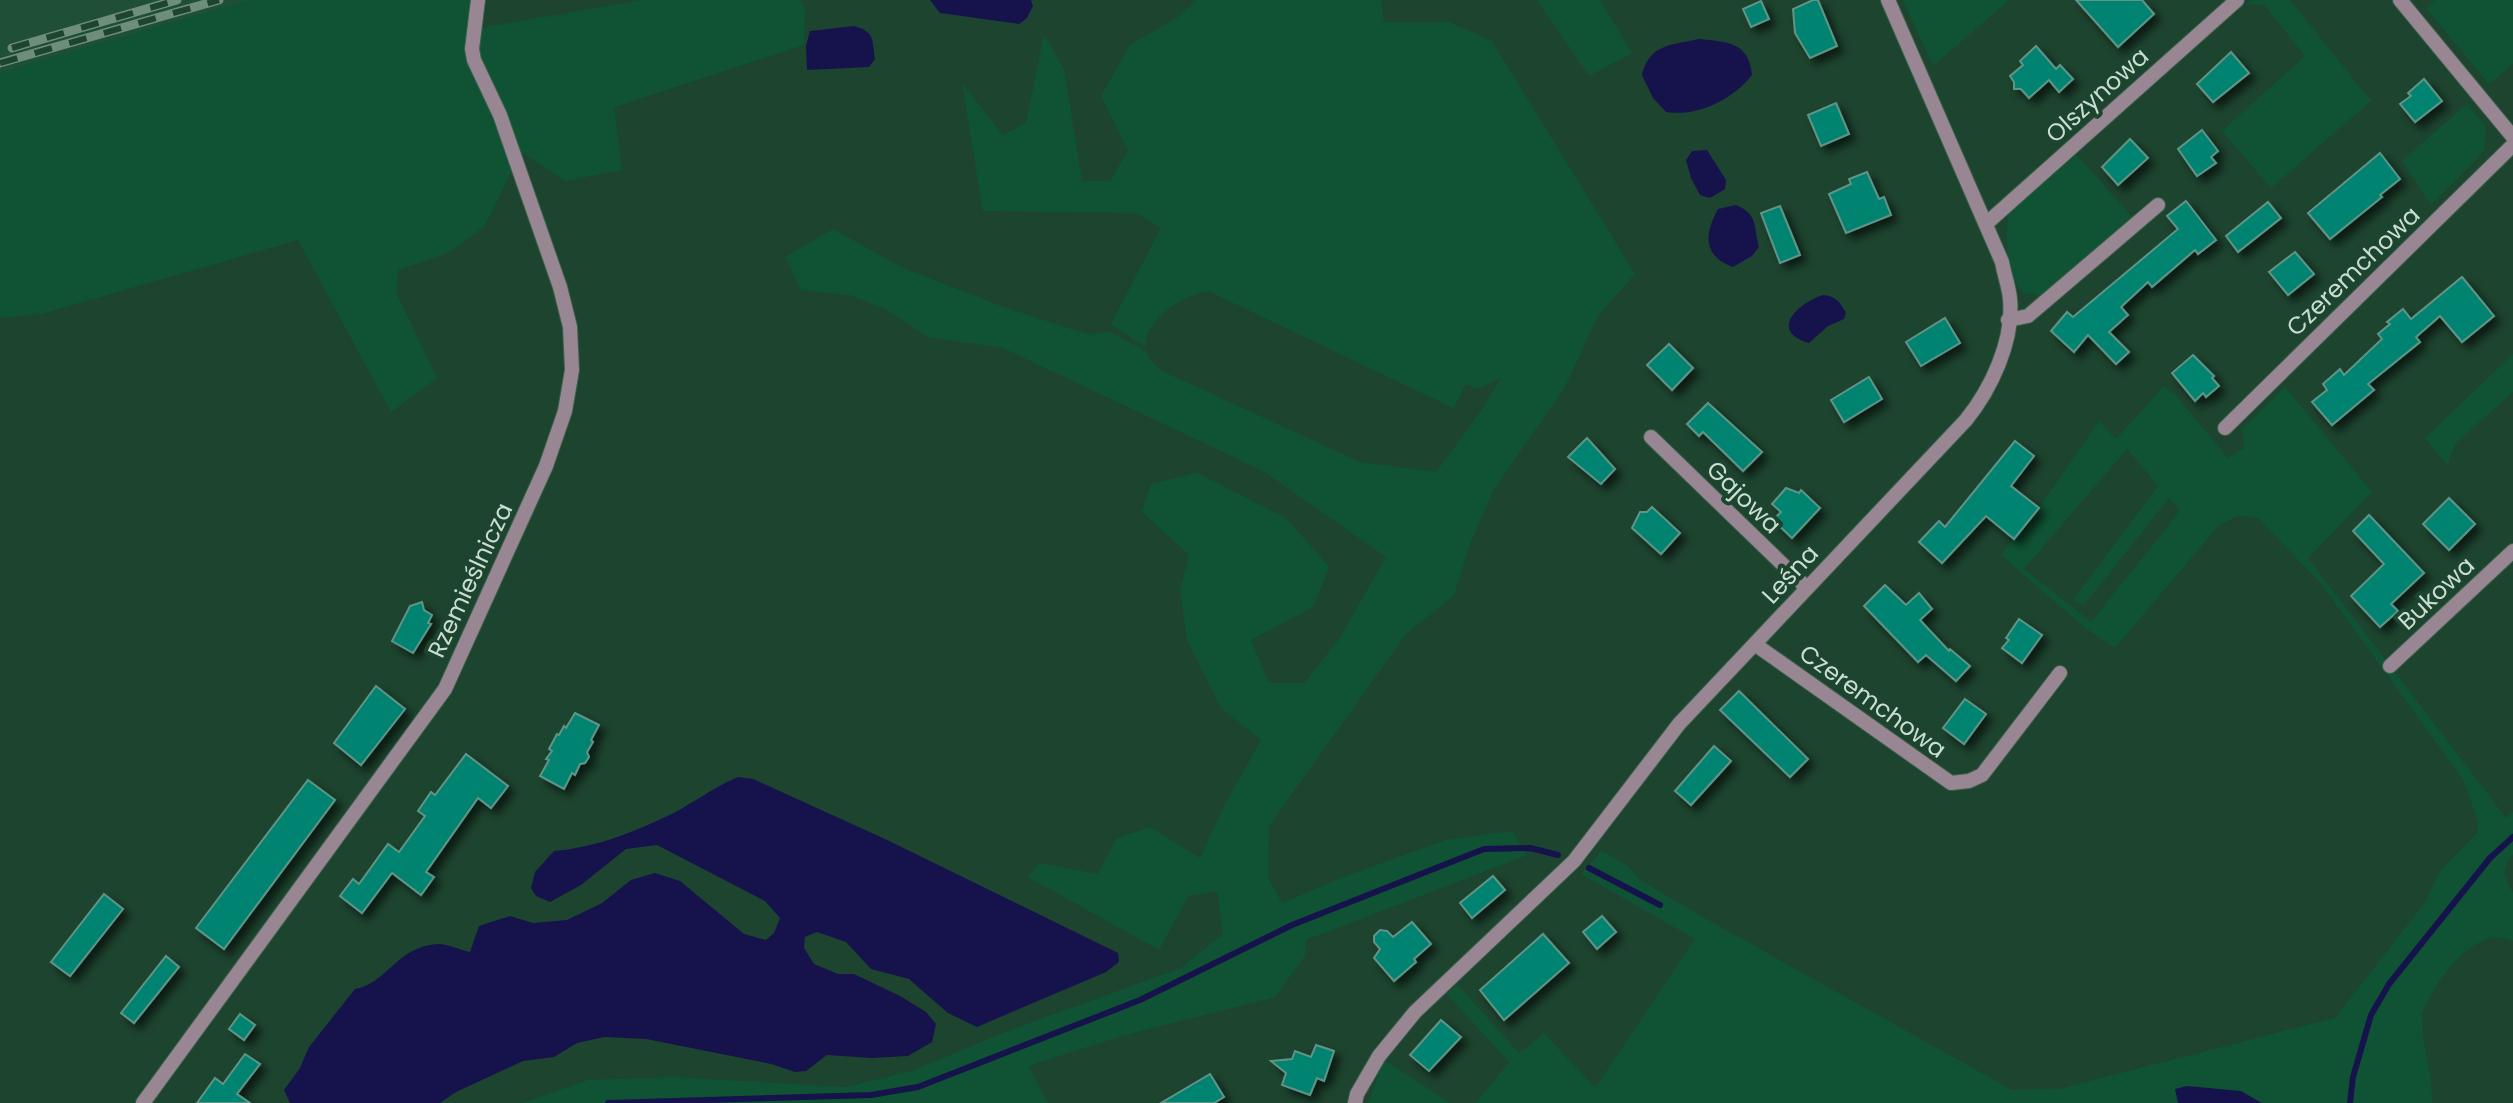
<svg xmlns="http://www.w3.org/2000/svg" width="2513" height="1103" font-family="Poppins,sans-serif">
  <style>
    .built { fill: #1f4f36 }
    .green { fill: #0f5334; fill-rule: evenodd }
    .water { fill: #16134c }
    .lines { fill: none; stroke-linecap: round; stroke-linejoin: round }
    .stream { stroke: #16134c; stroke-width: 6 }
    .building { fill: #008370; stroke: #609487; stroke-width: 2; filter: url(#shadow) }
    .minor-casing { stroke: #3c604c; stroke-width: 16 }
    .minor { stroke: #988792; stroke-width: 14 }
    .rail-casing { stroke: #6e8d7b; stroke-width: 9 }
    .rail { stroke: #1d442f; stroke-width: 6; stroke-dasharray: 18; stroke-linecap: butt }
    .labels { text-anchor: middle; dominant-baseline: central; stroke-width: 8; stroke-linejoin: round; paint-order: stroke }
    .street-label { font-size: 24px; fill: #c9ded1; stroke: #1d442f }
  </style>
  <defs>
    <filter id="shadow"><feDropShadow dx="6" dy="6" stdDeviation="4" flood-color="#0009"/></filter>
  </defs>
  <rect width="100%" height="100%" fill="#1d442f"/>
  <path class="built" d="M0,0H280L0,82Z"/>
  <g class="green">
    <path d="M249,0H480L474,29L642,0H800L805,7L804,45L614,107L622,170L566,181L521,152L484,227L448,253L398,270L397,294L437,378L391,412L298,240L41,314L0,318V72Z"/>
    <path d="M1197,0H1381L1384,22H1449L1492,41L1635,274L1598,316L1565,387L1493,491L1470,544L1454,595L1406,634L1269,826L1268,877L1282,903L1346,876L1446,840L1512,831L1527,855L1306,940L1305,956L1275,997L1122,1036L1028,1066L1048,1103H523L588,1080L673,1077L845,1087L912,1071L1005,1032L1181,968L1223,934L1217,891L1188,896L1159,950L1028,877L1039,863L1098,874L1116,839L1150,827L1200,858L1224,806L1261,740L1221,708L1187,640L1180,590L1189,555L1142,512L1151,484L1197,473L1286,518L1329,567L1313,607L1251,640L1269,683H1304L1339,639L1386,557L1263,471L1003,348L928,337L887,310L850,295L801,290L785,257L833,229L903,268L1001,306L1087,334L1110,332L1146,351L1152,362L1164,372L1360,462L1436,472L1481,411L1501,378L1477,389L1466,384L1453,408L1208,291C1183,294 1145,320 1145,347L1111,324L1161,228L1136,213L983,211L962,83L1003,135L1026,123L1044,34L1064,69L1082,181H1110L1128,151L1101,96L1130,45L1178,17Z"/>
    <path d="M1537,0H1600L1632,53L1589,76Z"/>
    <path d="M1903,0H2009L1933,66Z"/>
    <path d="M2252,0H2290L2371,101L2271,188L2222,131L2305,56L2264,5L2247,4Z"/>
    <path d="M2436,0H2513V64L2489,84L2426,8Z"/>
    <path d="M2467,104L2486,127L2484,151L2431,205L2402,161Z"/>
    <path d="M2076,154L2132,217L2041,295L2024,293C2004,275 2006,239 2008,214Z"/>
    <path d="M2513,354V392L2457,442L2451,453L2448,466L2425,438Z"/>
    <path d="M2164,386L2176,396L2228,458L2244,448L2242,429L2285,387L2372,492L2308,558L2506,818L2513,812V855L2508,860L2504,874L2513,893V941C2477,925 2442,973 2429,999C2426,1005 2422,1010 2422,1016C2421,1045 2433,1074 2432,1103H1476L1509,1062L1446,993L1458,985L1519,1053L1544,1033L1595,1088L1695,939L1581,874L1602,851L1628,866L1640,880L1708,920L2012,1090L2059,1089L2335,1018L2426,901L2440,871L2477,833L2478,822L2464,781L2322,585L2258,518L2238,516L2219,525L2115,648L2084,627L2001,555L2039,508L2099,421L2116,439ZM2127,449L2158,486L2073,600L2084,605L2169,498L2180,511L2091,622L2024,569Z"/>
    <path d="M1384,1060L1450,1103H1368Z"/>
  </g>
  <g class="water">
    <path d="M930,0H1031L1033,6L1027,18L1019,24L940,13Z"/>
    <path d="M854,26C875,32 872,39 875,59L869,67L807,70L806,46L810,31Z"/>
    <path d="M1699,39C1728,42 1749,42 1752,75C1732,100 1698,117 1666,112L1653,98L1642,75C1649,44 1672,45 1699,39Z"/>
    <path d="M1707,150L1726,180L1725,189L1710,198L1700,195L1691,178L1686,160L1692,151Z"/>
    <path d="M1736,205C1759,215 1753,226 1759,247L1752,256L1733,267C1703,256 1704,235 1718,209Z"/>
    <path d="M1823,295C1836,296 1840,302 1846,313L1844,319L1828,326L1809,343C1768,331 1798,303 1823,295Z"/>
    <path d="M738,777L753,779L885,839L1118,953L1119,962L1106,972L977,1027L948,1013L909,979L871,969L846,942L817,932L805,937L804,948L814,964L838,974H854L900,996L926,1012L936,1024L932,1042L908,1056L872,1058L827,1055L806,1071L795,1072L771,1064L646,1039L604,1037L577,1043L554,1057L523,1061L456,1092L440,1103H290L284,1090L300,1068L309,1047L355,989C388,983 397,946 438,944C448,944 460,950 470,952L479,926L510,916L533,923L567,920L602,903L631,880L655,873L680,881L744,934L766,940L774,933L780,918L765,901L657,845L626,849L581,885L550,902L536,896L531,888L535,872L554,851C591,848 627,835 661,819C689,807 711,788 738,777Z"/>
    <path d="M2187,1086L2241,1091L2262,1103H2178L2175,1089Z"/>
  </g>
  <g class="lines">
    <g class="stream">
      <path d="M1589,868L1660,905"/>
      <path d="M608,1103L871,1095L918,1087L1140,1000L1292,925L1484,849L1530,848L1558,855"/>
      <path d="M2350,1103L2353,1077L2371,1015L2389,984L2490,858L2513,837"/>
    </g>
  </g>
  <g class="building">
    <path d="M1813,0H1818L1837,46L1810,58L1795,33L1793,9Z"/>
    <path d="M2076,0H2142L2154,14L2118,47Z"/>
    <path d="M1761,1L1769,19L1751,27L1743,9Z"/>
    <path d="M2036,46L2056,69L2060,65L2073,79L2059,92L2049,80L2029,98L2021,89H2014V82L2010,76L2023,65L2020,61Z"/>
    <path d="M2231,52L2249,73L2213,102L2197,84Z"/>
    <path d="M2424,79L2442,101L2415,122L2400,104L2411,96L2408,93Z"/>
    <path d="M1836,103L1849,134L1821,146L1808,115Z"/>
    <path d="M2202,130L2218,151L2211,157L2216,163L2197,176L2178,149Z"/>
    <path d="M2130,139L2148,158L2118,185L2102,167Z"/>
    <path d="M2380,153L2400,179L2380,195L2382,197L2330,239L2308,213Z"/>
    <path d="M1867,172L1879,199L1884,197L1891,215L1846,233L1829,194L1851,184L1849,179Z"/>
    <path d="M2186,201L2216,240L2198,254L2195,250L2152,287L2148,282L2121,307L2128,315L2109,332L2129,352L2116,364L2088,335L2074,352L2051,331L2067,312L2073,317L2178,229L2167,216Z"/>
    <path d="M2268,202L2281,218L2238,252L2226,236Z"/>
    <path d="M1780,206L1800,255L1780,263L1761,213Z"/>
    <path d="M2295,252L2314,274L2288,295L2269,272Z"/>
    <path d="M2462,277L2494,316L2462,342L2440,316L2416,337L2420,342L2368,384L2374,390L2332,425L2312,402L2327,390L2323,384L2340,369L2344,375L2382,339L2378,334L2390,324L2387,322L2403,309L2411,319Z"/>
    <path d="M1945,318L1960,343L1921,366L1906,342Z"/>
    <path d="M1669,344L1693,368L1672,390L1647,365Z"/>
    <path d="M2193,355L2214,376L2212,378L2219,386L2206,397L2203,393L2195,401L2172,373Z"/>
    <path d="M1869,377L1882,399L1844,422L1831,400Z"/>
    <path d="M1708,403L1762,452L1743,471L1703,432L1699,436L1687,424Z"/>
    <path d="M1587,438L1615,469L1601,484L1568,457Z"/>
    <path d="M2015,441L2034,456L2011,486L2039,508L2014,539L1986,516L1942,563L1919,542L1939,521L1945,527Z"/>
    <path d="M1786,488L1799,493L1801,490L1820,508L1792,538L1773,520L1781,512L1772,504Z"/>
    <path d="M2449,498L2475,524L2449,550L2423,524Z"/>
    <path d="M1652,507L1680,533L1661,554L1632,528L1640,512H1647Z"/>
    <path d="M2369,515L2424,573L2391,604L2398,611L2380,627L2351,596L2384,564L2353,531Z"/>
    <path d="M1885,585L1906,605L1919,593L1932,609L1920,620L1949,651L1950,649L1970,666L1956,681L1926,655L1918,662L1864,606Z"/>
    <path d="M422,602L424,610L432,615L428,623L431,624L413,653L392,641L410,606Z"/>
    <path d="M2019,619L2042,635L2022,663L2002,648L2009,640L2006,638Z"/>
    <path d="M376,686L405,709L361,765L334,743Z"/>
    <path d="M1739,691L1808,759L1790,777L1720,710Z"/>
    <path d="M1965,699L1986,714L1964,744L1943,728Z"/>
    <path d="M575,713L599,725L591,740L593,742L587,752L589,757L585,763L580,764L575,775L572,773L564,789L540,776L549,760L546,759L552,751L549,749L557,734L559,735L564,726L566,728Z"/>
    <path d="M1714,746L1731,761L1691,805L1675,791Z"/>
    <path d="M466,754L508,786L491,808L478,798L426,872L434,877L421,895L392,873L362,913L340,896L353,879L359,884L388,844L399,852L425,816L418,811L431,792L435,795Z"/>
    <path d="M308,780L335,800L224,949L196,928Z"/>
    <path d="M1493,876L1505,890L1472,918L1460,903Z"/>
    <path d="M104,894L123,909L70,976L51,962Z"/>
    <path d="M1602,916L1616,932L1597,949L1583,932Z"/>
    <path d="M1412,922L1431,944L1414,959L1416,962L1394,981L1374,958L1380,949L1374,942V936L1380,930L1387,931L1393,937Z"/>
    <path d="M1543,934L1569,963L1504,1020L1480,990Z"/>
    <path d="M166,956L179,967L134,1023L121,1013Z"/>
    <path d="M240,1014L255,1025L244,1040L229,1029Z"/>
    <path d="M1441,1020L1461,1037L1429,1071L1410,1055Z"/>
    <path d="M1316,1045L1334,1051L1324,1081L1317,1078L1310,1095L1282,1085L1286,1073L1271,1061L1292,1059L1295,1051L1311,1057Z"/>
    <path d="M245,1054L260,1064L237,1094L250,1103H197L215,1078L223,1084Z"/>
    <path d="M1210,1074L1224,1097L1214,1103H1161Z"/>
  </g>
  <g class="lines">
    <defs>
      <g id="minor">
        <path d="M2400,0L2513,137"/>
        <path d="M1987,223L2237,0"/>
        <path d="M2008,320L2028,316L2158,205"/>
        <path d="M2225,428L2513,145"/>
        <path d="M1651,437L1807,588"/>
        <path d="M1756,645L1951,783L1969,781L1982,775L2060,673"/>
        <path d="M2390,666L2513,551"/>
        <path d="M143,1103L445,689L546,466L565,411L572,370L570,327L560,287L500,115L474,60L472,49L478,0"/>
        <path d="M1355,1103L1357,1094L1379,1056L1415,1012L1574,861L1679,724L1966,420C1991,389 2014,341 2010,299C2009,287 2004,274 2002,262L1888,0"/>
      </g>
    </defs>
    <use href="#minor" class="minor-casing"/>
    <use href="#minor" class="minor"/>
    <defs>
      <g id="rail">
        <path d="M12,48L177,0"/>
        <path d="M0,63L219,0"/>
      </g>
    </defs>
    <use href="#rail" class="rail-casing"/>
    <use href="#rail" class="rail"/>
  </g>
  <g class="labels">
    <g class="street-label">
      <text transform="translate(2097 95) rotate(-42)">Olszynowa</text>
      <text transform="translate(2353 271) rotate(-44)">Czeremchowa</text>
      <text transform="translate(1744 497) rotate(44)">Gajowa</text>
      <text transform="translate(1790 574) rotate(-47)">Leśna</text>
      <text transform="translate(470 580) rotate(-65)">Rzemieślnicza</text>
      <text transform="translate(2436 593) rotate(-43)">Bukowa</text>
      <text transform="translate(1873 701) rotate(36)">Czeremchowa</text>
    </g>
  </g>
</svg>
